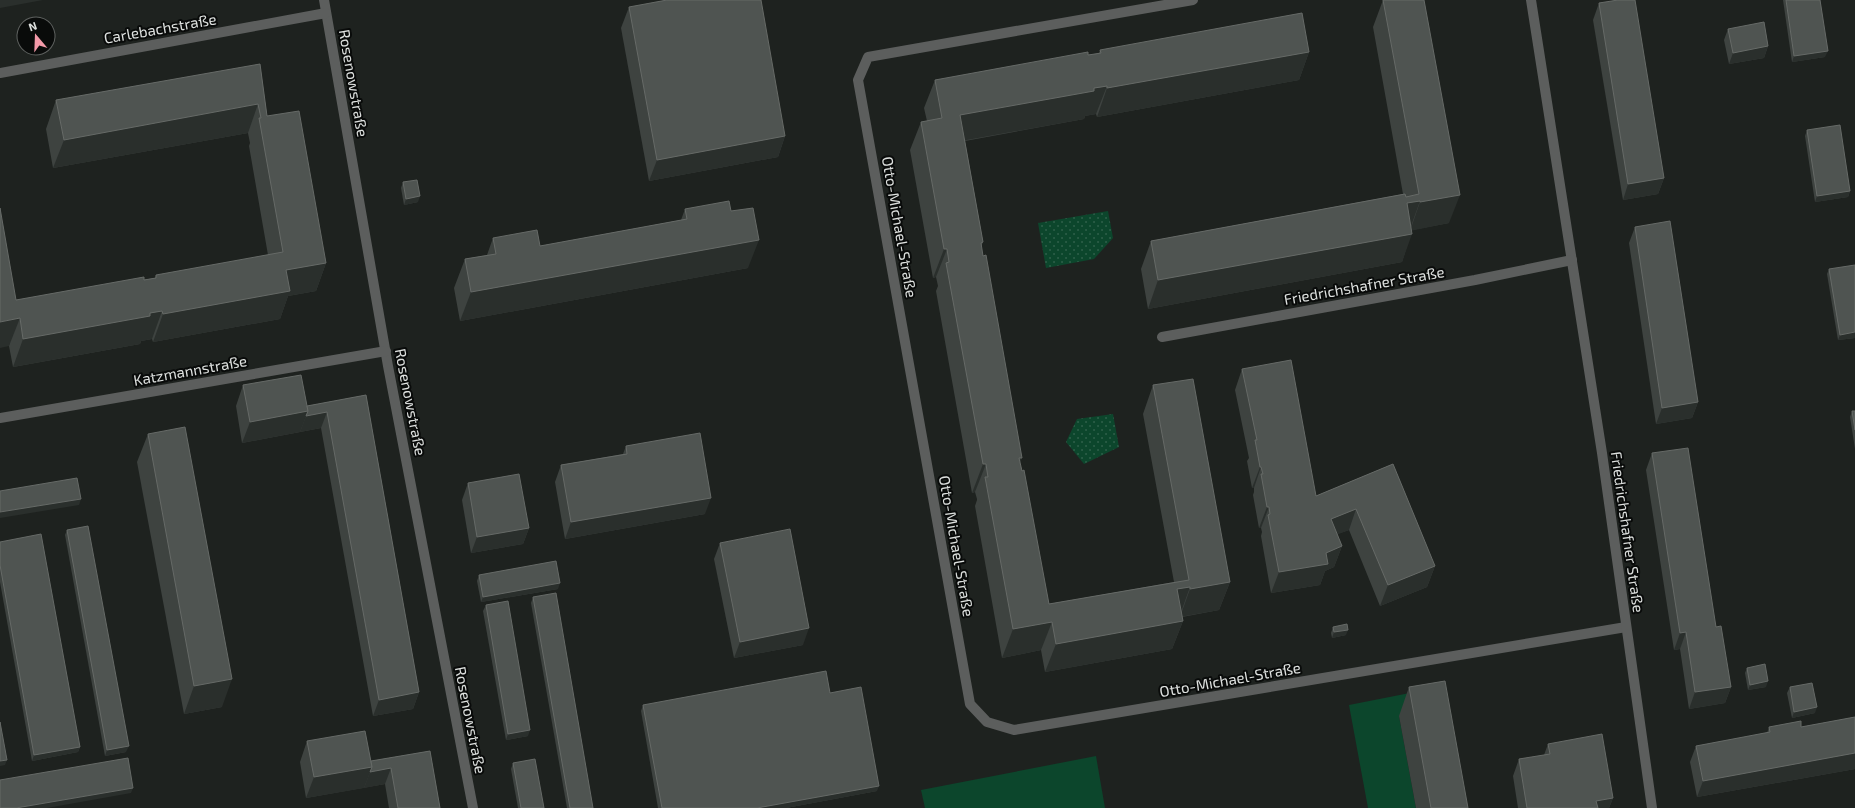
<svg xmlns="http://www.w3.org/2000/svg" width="1855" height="808" font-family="'Exo 2',sans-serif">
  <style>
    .green { fill: #0c462c }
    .park { fill: url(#park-dots) }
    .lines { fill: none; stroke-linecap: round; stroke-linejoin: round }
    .minor { stroke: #5c5e5d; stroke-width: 10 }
    .wall { fill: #3e4340 }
    .shaded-wall { fill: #2a2f2c }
    .building { fill: #4f5451; stroke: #666a67 }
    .labels { text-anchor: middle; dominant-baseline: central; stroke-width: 4; stroke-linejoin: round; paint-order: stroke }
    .street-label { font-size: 15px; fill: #dee1df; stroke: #090b0a }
  </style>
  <defs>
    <pattern id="park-dots" width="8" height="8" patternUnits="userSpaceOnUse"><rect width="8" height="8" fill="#0c462c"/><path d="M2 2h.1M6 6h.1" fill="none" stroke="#2f604a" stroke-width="1.8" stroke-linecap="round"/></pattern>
  </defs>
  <rect width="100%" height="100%" fill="#1e221f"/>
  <g class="green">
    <path d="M1430,689L1399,716L1416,808H1368L1349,705Z"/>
    <path d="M1096,756L1105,808H925L921,790Z"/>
  </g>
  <g class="park">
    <path d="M1108,211L1113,238L1094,259L1046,268L1038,223Z"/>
    <path d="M1113,414L1119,447L1084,464L1066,442L1077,419Z"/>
  </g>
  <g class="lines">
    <g class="minor">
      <path d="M324,0L388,366L473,808"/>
      <path d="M1193,0L868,57L858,80L970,704L987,722L1014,730L1626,627"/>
      <path d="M1531,0L1602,453L1652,808"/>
      <path d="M0,73L326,13"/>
      <path d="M1162,337L1475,280L1572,260"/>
      <path d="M0,418L386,351"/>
    </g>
  </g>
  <g class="wall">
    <path d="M1383,0H1424L1449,223L1412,230L1402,262L1148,309L1141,269L1151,241L1403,194L1373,27Z"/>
    <path d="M1783,0H1820L1825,57L1792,62Z"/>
    <path d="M1599,3L1664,178L1658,194L1623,200L1593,20Z"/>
    <path d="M629,7L785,136L778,157L649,181L621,28Z"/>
    <path d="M1728,29L1768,46L1764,58L1729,64L1724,40Z"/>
    <path d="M1100,50L1309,52L1299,80L1097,117L1096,114L1090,115L1085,116L1084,119L965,141L983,242L981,247L1020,463L1049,604L1174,582L1143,414L1153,385L1230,582L1219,610L1182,617L1183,621L1172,649L1045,672L1041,650L1002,658L975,506L977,500V499L975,492L972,493L936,291L938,286L936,277L933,278L910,150L921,122L927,121L924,108L935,80L1099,53Z"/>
    <path d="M260,64L267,116L326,263L316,291L288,296L280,319L153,342L152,339L141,341L140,344L13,367L9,346L16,300L155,278L156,275L268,255L249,146L250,143L248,133L53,168L46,129L56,100Z"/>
    <path d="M1807,130L1850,191L1848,197L1815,202L1805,136Z"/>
    <path d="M403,182L418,202L404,205L401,188Z"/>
    <path d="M685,209L731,211L748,268L460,321L454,288L465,259L487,255L493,238L540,246L681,220Z"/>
    <path d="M1635,227L1698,402L1692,418L1656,424L1629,243Z"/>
    <path d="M1829,269L1855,338L1838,340L1827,274Z"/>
    <path d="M1242,369L1316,496L1393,464L1435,566L1427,587L1380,606L1349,530L1337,534L1342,546L1334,567L1325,571L1320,585L1271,593L1261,536L1262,532L1261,528H1259L1253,495L1254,492V488H1252L1247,461L1249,458L1235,390Z"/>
    <path d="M243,385L307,406L366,395L419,692L413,709L373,716L321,428L242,443L236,406Z"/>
    <path d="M1852,411H1855V449L1850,417Z"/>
    <path d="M148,434L222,707L184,714L137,462Z"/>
    <path d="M626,446L705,514L565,539L555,482L561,465L623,454Z"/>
    <path d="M1652,453L1716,627L1731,687L1725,703L1689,709L1680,649L1674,650L1646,470Z"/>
    <path d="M468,483L529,528L523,544L471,553L462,500Z"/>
    <path d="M67,530L126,752L105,756L65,535Z"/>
    <path d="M0,542L80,747L78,752L32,761L0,582Z"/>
    <path d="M720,543L803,645L734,658L714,559Z"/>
    <path d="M479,575L558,589L481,602L477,581Z"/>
    <path d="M533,597L593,808H567L531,603Z"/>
    <path d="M486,605L528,736L506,740L483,611Z"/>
    <path d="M1333,627L1346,635L1332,638L1331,633Z"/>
    <path d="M1747,668L1766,687L1748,690L1745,673Z"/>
    <path d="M1409,687L1468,808H1416L1399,716Z"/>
    <path d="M1790,687L1815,713L1792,718L1787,693Z"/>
    <path d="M643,705L877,791L786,808H658L641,711Z"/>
    <path d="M1855,717V769L1697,797L1690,762L1696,746L1767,733L1769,727H1801Z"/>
    <path d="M307,741L371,761L430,751L440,808H389L385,784L306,798L300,762Z"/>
    <path d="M1548,744L1613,798L1609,808H1518L1513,776L1519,759L1544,755Z"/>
    <path d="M513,763L544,808H518L511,769Z"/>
  </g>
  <g class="shaded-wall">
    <path d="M0,0H43L0,8Z"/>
    <path d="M1768,46L1764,58L1729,64L1733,53Z"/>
    <path d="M1828,51L1825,57L1792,62L1794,56Z"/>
    <path d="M1309,52L1299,80L1097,117L1107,88Z"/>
    <path d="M1107,86L1096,114L1085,116L1084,119L950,143L960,115Z"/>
    <path d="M258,104L248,133L53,168L64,140Z"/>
    <path d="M785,136L778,157L649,181L657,160Z"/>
    <path d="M1664,178L1658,194L1623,200L1628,184Z"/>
    <path d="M1850,191L1848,197L1815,202L1817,196Z"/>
    <path d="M1460,195L1449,223L1410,231L1420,202Z"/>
    <path d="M420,196L418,202L404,205L406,199Z"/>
    <path d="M1420,201L1410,229L1407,203Z"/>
    <path d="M1412,234L1402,262L1148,309L1158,280Z"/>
    <path d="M759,240L748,268L460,321L471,292Z"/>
    <path d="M944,249H947L936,277L933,278Z"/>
    <path d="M326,263L316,291L288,296L280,319L153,342L163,314L286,270Z"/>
    <path d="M162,311L152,339L141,341L140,344L13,367L23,339Z"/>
    <path d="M20,318L9,346L0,348V322Z"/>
    <path d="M1855,332V338L1838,340L1840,335Z"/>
    <path d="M1698,402L1692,418L1656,424L1662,408Z"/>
    <path d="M308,411L300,432L242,443L250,422Z"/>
    <path d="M327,412L321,428L300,432L306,416Z"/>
    <path d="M1019,458H1022L1012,486Z"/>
    <path d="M983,464H986L975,492L972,493Z"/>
    <path d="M1260,467H1261L1254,488H1252Z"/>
    <path d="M711,498L705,514L565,539L571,522Z"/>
    <path d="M81,499L79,505L0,518V512Z"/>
    <path d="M1267,507H1269L1261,528H1259Z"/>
    <path d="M1356,509L1349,530L1323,540L1331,519Z"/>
    <path d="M529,528L523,544L471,553L477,537Z"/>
    <path d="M1342,546L1334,567L1325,571L1320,585L1271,593L1279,572Z"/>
    <path d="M1435,566L1427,587L1380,606L1388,585Z"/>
    <path d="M1230,582L1219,610L1180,617L1190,589Z"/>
    <path d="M560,583L558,589L481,602L483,597Z"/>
    <path d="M1190,587L1180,615L1177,589Z"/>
    <path d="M1183,621L1172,649L1045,672L1056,644Z"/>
    <path d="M1052,622L1041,650L1002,658L1013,629Z"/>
    <path d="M809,628L803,645L734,658L740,642Z"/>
    <path d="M1348,630L1346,635L1332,638L1334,632Z"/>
    <path d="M1686,632L1680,649L1674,650L1680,633Z"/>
    <path d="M232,679L222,707L184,714L194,686Z"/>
    <path d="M1768,681L1766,687L1748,690L1750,685Z"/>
    <path d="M1731,687L1725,703L1689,709L1695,692Z"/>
    <path d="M419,692L413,709L373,716L379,700Z"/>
    <path d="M1817,707L1815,713L1792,718L1794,712Z"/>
    <path d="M530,730L528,736L506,740L508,734Z"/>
    <path d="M129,746L126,752L105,756L107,750Z"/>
    <path d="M80,747L78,752L32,761L34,755Z"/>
    <path d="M1855,753V769L1697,797L1703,781Z"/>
    <path d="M7,760L5,765L0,766V761Z"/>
    <path d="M372,767L364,788L306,798L314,777Z"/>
    <path d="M391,768L385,784L364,788L370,772Z"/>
    <path d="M879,786L877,791L786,808H757Z"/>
    <path d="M133,788L131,793L47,808H16Z"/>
    <path d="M1613,798L1609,808H1594L1596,801Z"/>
  </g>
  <g class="building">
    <path d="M667,0H761L785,136L657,160L629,7Z"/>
    <path d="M1383,0H1424L1460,195L1420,202V201L1407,203L1412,234L1158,280L1151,241L1405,194L1406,197L1419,194Z"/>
    <path d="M1618,0H1635L1664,178L1628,184L1599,3Z"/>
    <path d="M1786,0H1820L1828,51L1794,56Z"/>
    <path d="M1302,13L1309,52L1107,88V86L1101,87L1094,88V91L960,115L983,242L981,243L983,256L986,255L1022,458H1019L1022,471L1024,470L1049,604L1189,580L1153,385L1193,379L1230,582L1190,589V587L1177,589L1183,621L1056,644L1052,622L1013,629L985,477H988L987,471L986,464H983L946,263L949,262L947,249H944L921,122L942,118L935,80L1088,52V55L1095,54L1101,53L1100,50Z"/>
    <path d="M1764,22L1768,46L1733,53L1728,29Z"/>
    <path d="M260,64L267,116L299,111L326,263L286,270L290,291L163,314L162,311L150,313V316L23,339L20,318L0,322V208L16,300L144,277V280L156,278V275L283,252L259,118H261L258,104L64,140L56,100Z"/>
    <path d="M1840,125L1850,191L1817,196L1807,130Z"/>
    <path d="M417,180L420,196L406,199L403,182Z"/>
    <path d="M729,201L731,211L753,208L759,240L471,292L465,259L496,254L493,238L537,230L540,246L687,219L685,209Z"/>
    <path d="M1670,221L1698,402L1662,408L1635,227Z"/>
    <path d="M1855,265V332L1840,335L1829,269Z"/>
    <path d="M1291,360L1316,496L1393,464L1435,566L1388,585L1356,509L1331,519L1342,546L1326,553L1328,564L1279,572L1268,515L1270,514L1269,507H1267L1261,474H1263L1261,467H1260L1255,440H1257L1242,369Z"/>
    <path d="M301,375L308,411L250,422L243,385Z"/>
    <path d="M366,395L419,692L379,700L327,412L306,416L308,411L307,406Z"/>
    <path d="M1852,411H1855V430Z"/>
    <path d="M185,427L232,679L194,686L148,434Z"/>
    <path d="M700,433L711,498L571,522L561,465L627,454L626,446Z"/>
    <path d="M1688,448L1716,627L1721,626L1731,687L1695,692L1686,632L1680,633L1652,453Z"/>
    <path d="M519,474L529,528L477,537L468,483Z"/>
    <path d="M77,478L81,499L0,512V491Z"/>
    <path d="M88,526L129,746L107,750L67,530Z"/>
    <path d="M790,529L809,628L740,642L720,543Z"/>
    <path d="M41,534L80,747L34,755L0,565V542Z"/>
    <path d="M556,561L560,583L483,597L479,575Z"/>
    <path d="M556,593L593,808H570L533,597Z"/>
    <path d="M508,601L530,730L508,734L486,605Z"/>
    <path d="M1347,624L1348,630L1334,632L1333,627Z"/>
    <path d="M1765,664L1768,681L1750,685L1747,668Z"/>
    <path d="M826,671L830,693L861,687L879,786L757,808H662L643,705Z"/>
    <path d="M1445,681L1468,808H1431L1409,687Z"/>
    <path d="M1812,683L1817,707L1794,712L1790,687Z"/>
    <path d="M1855,717V753L1703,781L1696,746L1770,732L1769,727L1801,721V727Z"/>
    <path d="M0,722L7,760L0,761Z"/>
    <path d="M365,731L372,767L314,777L307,741Z"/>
    <path d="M1602,734L1613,798L1596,801L1598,808H1527L1519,759L1550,754L1548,744Z"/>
    <path d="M430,751L440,808H398L391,768L370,772L372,767L371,761Z"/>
    <path d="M128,758L133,788L16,808H0V780Z"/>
    <path d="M535,759L544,808H521L513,763Z"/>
  </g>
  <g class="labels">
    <g class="street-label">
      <text transform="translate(160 28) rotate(-10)">Carlebachstraße</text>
      <text transform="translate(354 83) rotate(80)">Rosenowstraße</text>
      <text transform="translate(900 227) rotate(80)">Otto-Michael-Straße</text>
      <text transform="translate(1364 285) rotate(-10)">Friedrichshafner Straße</text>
      <text transform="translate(190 370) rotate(-10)">Katzmannstraße</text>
      <text transform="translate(411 402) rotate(79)">Rosenowstraße</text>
      <text transform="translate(1628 532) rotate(82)">Friedrichshafner Straße</text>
      <text transform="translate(957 546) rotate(80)">Otto-Michael-Straße</text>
      <text transform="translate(1230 679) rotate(-10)">Otto-Michael-Straße</text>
      <text transform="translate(471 720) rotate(79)">Rosenowstraße</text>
    </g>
  </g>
  <g transform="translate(36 36) rotate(341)"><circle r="19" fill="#090b0a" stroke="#5e615f"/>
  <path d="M0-3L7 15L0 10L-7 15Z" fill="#f39aa9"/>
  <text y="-6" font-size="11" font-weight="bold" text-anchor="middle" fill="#dee1df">N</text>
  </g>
</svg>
